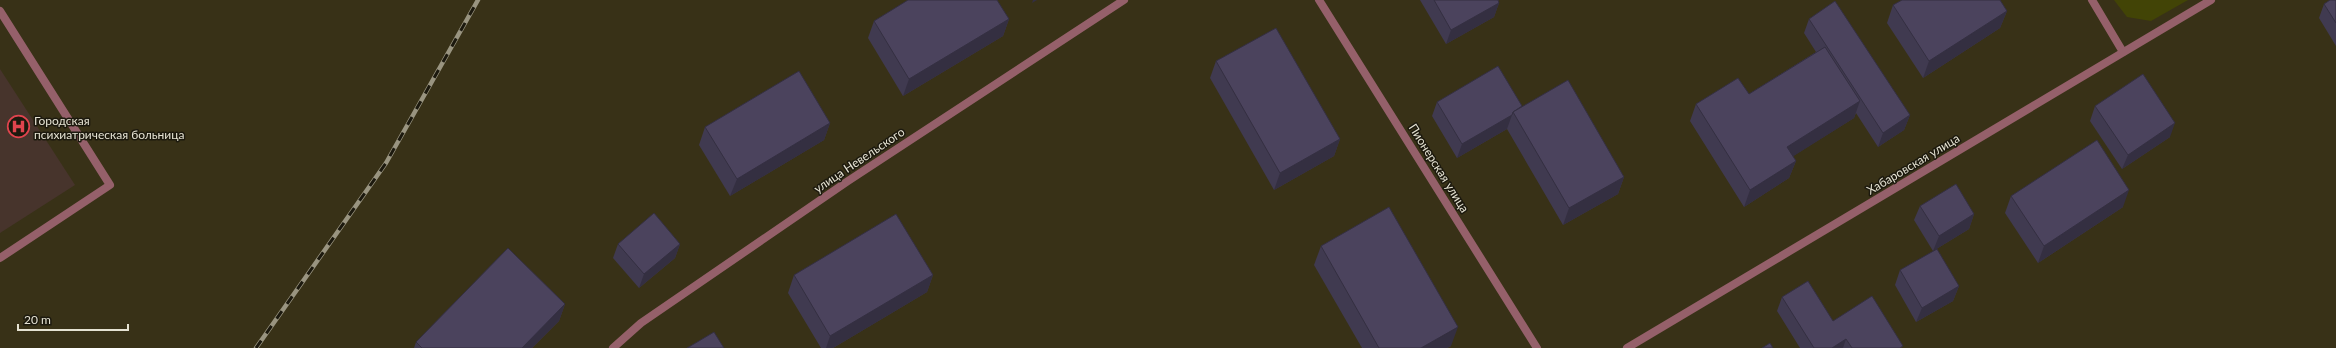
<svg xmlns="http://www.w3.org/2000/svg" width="2336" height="348" font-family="Lato,sans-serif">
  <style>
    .medical { fill: #47342c }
    .green { fill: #424406 }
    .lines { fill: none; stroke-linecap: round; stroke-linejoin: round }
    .service { stroke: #95606a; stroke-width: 8 }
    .minor { stroke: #95606a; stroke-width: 8 }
    .rail-casing { stroke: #999480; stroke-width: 4.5 }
    .rail { stroke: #1c190e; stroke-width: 3; stroke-dasharray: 9; stroke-linecap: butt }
    .wall { fill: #403a50 }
    .shaded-wall { fill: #342f41 }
    .building { fill: #4b435d; stroke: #342f41 }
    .labels { text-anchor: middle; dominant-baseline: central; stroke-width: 3; stroke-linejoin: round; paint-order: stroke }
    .poi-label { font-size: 12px; fill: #e5e2d2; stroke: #1c190e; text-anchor: start }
    .street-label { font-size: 12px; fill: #e5e2d2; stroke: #1c190e }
  </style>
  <rect width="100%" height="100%" fill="#383117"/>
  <path class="medical" d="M0,69L75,185L0,233Z"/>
  <path class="green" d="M2114,0H2188L2151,21L2127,17Z"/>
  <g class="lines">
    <g class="service">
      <path d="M2092,0L2123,52"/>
      <path d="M0,11L110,185L0,258"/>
    </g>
    <g class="minor">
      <path d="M1319,0L1537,348"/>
      <path d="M613,348L641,323L848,181L1124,0"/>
      <path d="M1627,348L2211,0"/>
    </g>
    <defs>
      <path id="rail" d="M256,348L386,163L478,0"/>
    </defs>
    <use href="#rail" class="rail-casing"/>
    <use href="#rail" class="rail"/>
  </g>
  <g class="wall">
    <path d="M1420,0H1498L1499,3L1494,17L1446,44Z"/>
    <path d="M2336,0V46L2319,18L2324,4Z"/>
    <path d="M1893,5L2007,11L2000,28L1923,78L1887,23Z"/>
    <path d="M1009,19L1003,36L903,96L868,38L874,21Z"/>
    <path d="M1809,19L1910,115L1904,130L1878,147L1856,113L1854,118L1793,156L1796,161L1789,178L1744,207L1690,121L1696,104L1749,94L1816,52L1804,33Z"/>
    <path d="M1216,61L1340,139L1334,156L1274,190L1210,78Z"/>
    <path d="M1437,102L1522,106L1624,177L1618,194L1563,225L1507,129L1457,158L1432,116Z"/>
    <path d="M2095,106L2170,137L2122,169L2090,121Z"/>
    <path d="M830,123L824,140L730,196L699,145L705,127Z"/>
    <path d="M2011,196L2123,207L2038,263L2005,213Z"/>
    <path d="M1920,206L1974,214L1969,229L1933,251L1914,220Z"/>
    <path d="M618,244H680L675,258L639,288L613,258Z"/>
    <path d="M1321,246L1451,346L1447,348H1362L1314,265Z"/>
    <path d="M1900,270L1959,286L1953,301L1916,322L1895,285Z"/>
    <path d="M794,275H933L927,292L833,348H821L788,293Z"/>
    <path d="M1782,297L1833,321L1902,348H1800L1777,311Z"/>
    <path d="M565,304L559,321L532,348H414L416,342Z"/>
  </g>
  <g class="shaded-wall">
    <path d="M1033,0H1037L1032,3Z"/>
    <path d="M1499,3L1494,17L1446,44L1451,30Z"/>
    <path d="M2007,11L2000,28L1923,78L1929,61Z"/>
    <path d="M1009,19L1003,36L903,96L909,79Z"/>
    <path d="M1860,101L1854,118L1781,164L1787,147Z"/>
    <path d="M1512,115L1507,129L1457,158L1462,144Z"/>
    <path d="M1910,115L1904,130L1878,147L1883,133Z"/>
    <path d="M830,123L824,140L730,196L737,179Z"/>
    <path d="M2175,123L2170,137L2122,169L2128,155Z"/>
    <path d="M1340,139L1334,156L1274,190L1280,173Z"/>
    <path d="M1796,161L1789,178L1744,207L1750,190Z"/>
    <path d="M1624,177L1618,194L1563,225L1569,208Z"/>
    <path d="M2129,190L2123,207L2038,263L2044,246Z"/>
    <path d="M1974,214L1969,229L1933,251L1939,236Z"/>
    <path d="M680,244L675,258L639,288L644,274Z"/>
    <path d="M933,275L927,292L833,348H826L830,336Z"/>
    <path d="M1959,286L1953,301L1916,322L1922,308Z"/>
    <path d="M565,304L559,321L532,348H522Z"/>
    <path d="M1458,327L1451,346L1447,348H1421Z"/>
    <path d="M1846,339L1843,348H1832Z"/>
  </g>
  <g class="building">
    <path d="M908,0H997L1009,19L909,79L874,21Z"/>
    <path d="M1434,0H1498L1499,3L1451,30Z"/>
    <path d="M1902,0H2000L2007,11L1929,61L1893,5Z"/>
    <path d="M2330,0H2336V23L2324,4Z"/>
    <path d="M1835,1L1910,115L1883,133L1809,19Z"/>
    <path d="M1276,28L1340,139L1280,173L1216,61Z"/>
    <path d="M1825,47L1860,101L1787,147L1796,161L1750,190L1696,104L1738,78L1749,94Z"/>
    <path d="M1498,66L1522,106L1513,112L1512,115L1462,144L1437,102Z"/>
    <path d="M799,71L830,123L737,179L705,127Z"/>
    <path d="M2143,74L2175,123L2128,155L2095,106Z"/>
    <path d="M1568,80L1624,177L1569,208L1513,112Z"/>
    <path d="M2097,140L2129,190L2044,246L2011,196Z"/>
    <path d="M1956,184L1974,214L1939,236L1920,206Z"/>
    <path d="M1389,207L1458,327L1421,348H1379L1321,246Z"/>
    <path d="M654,213L680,244L644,274L618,244Z"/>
    <path d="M896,214L933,275L830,336L794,275Z"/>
    <path d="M508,248L565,304L522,348H422L416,342Z"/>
    <path d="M1937,249L1959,286L1922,308L1900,270Z"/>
    <path d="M1808,281L1833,321L1872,296L1903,346L1900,348H1852L1846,339L1832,348H1814L1782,297Z"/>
    <path d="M714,332L724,348H687Z"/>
    <path d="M1770,343L1773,348H1762Z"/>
  </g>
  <defs>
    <symbol id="hospital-ring" viewBox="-11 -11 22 22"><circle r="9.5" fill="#1c190e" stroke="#e0444e" stroke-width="1.5"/><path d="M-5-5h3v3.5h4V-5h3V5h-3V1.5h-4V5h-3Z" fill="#e0444e"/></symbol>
  </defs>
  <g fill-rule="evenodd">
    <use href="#hospital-ring" x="6" y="114" width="25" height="25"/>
  </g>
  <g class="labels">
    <g class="poi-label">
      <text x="34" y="120">Городская<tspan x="34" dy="14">психиатрическая больница</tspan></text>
    </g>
    <g class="street-label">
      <text transform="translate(859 160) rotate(-34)">улица Невельского</text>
      <text transform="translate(1913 164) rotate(-31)">Хабаровская улица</text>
      <text transform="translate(1439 168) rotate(58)">Пионерская улица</text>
    </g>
  </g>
  <path d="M18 324v6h110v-6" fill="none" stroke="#e5e2d2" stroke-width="2"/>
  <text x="24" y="324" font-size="12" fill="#e5e2d2" stroke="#1c190e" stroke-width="3" paint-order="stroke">20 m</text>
</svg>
